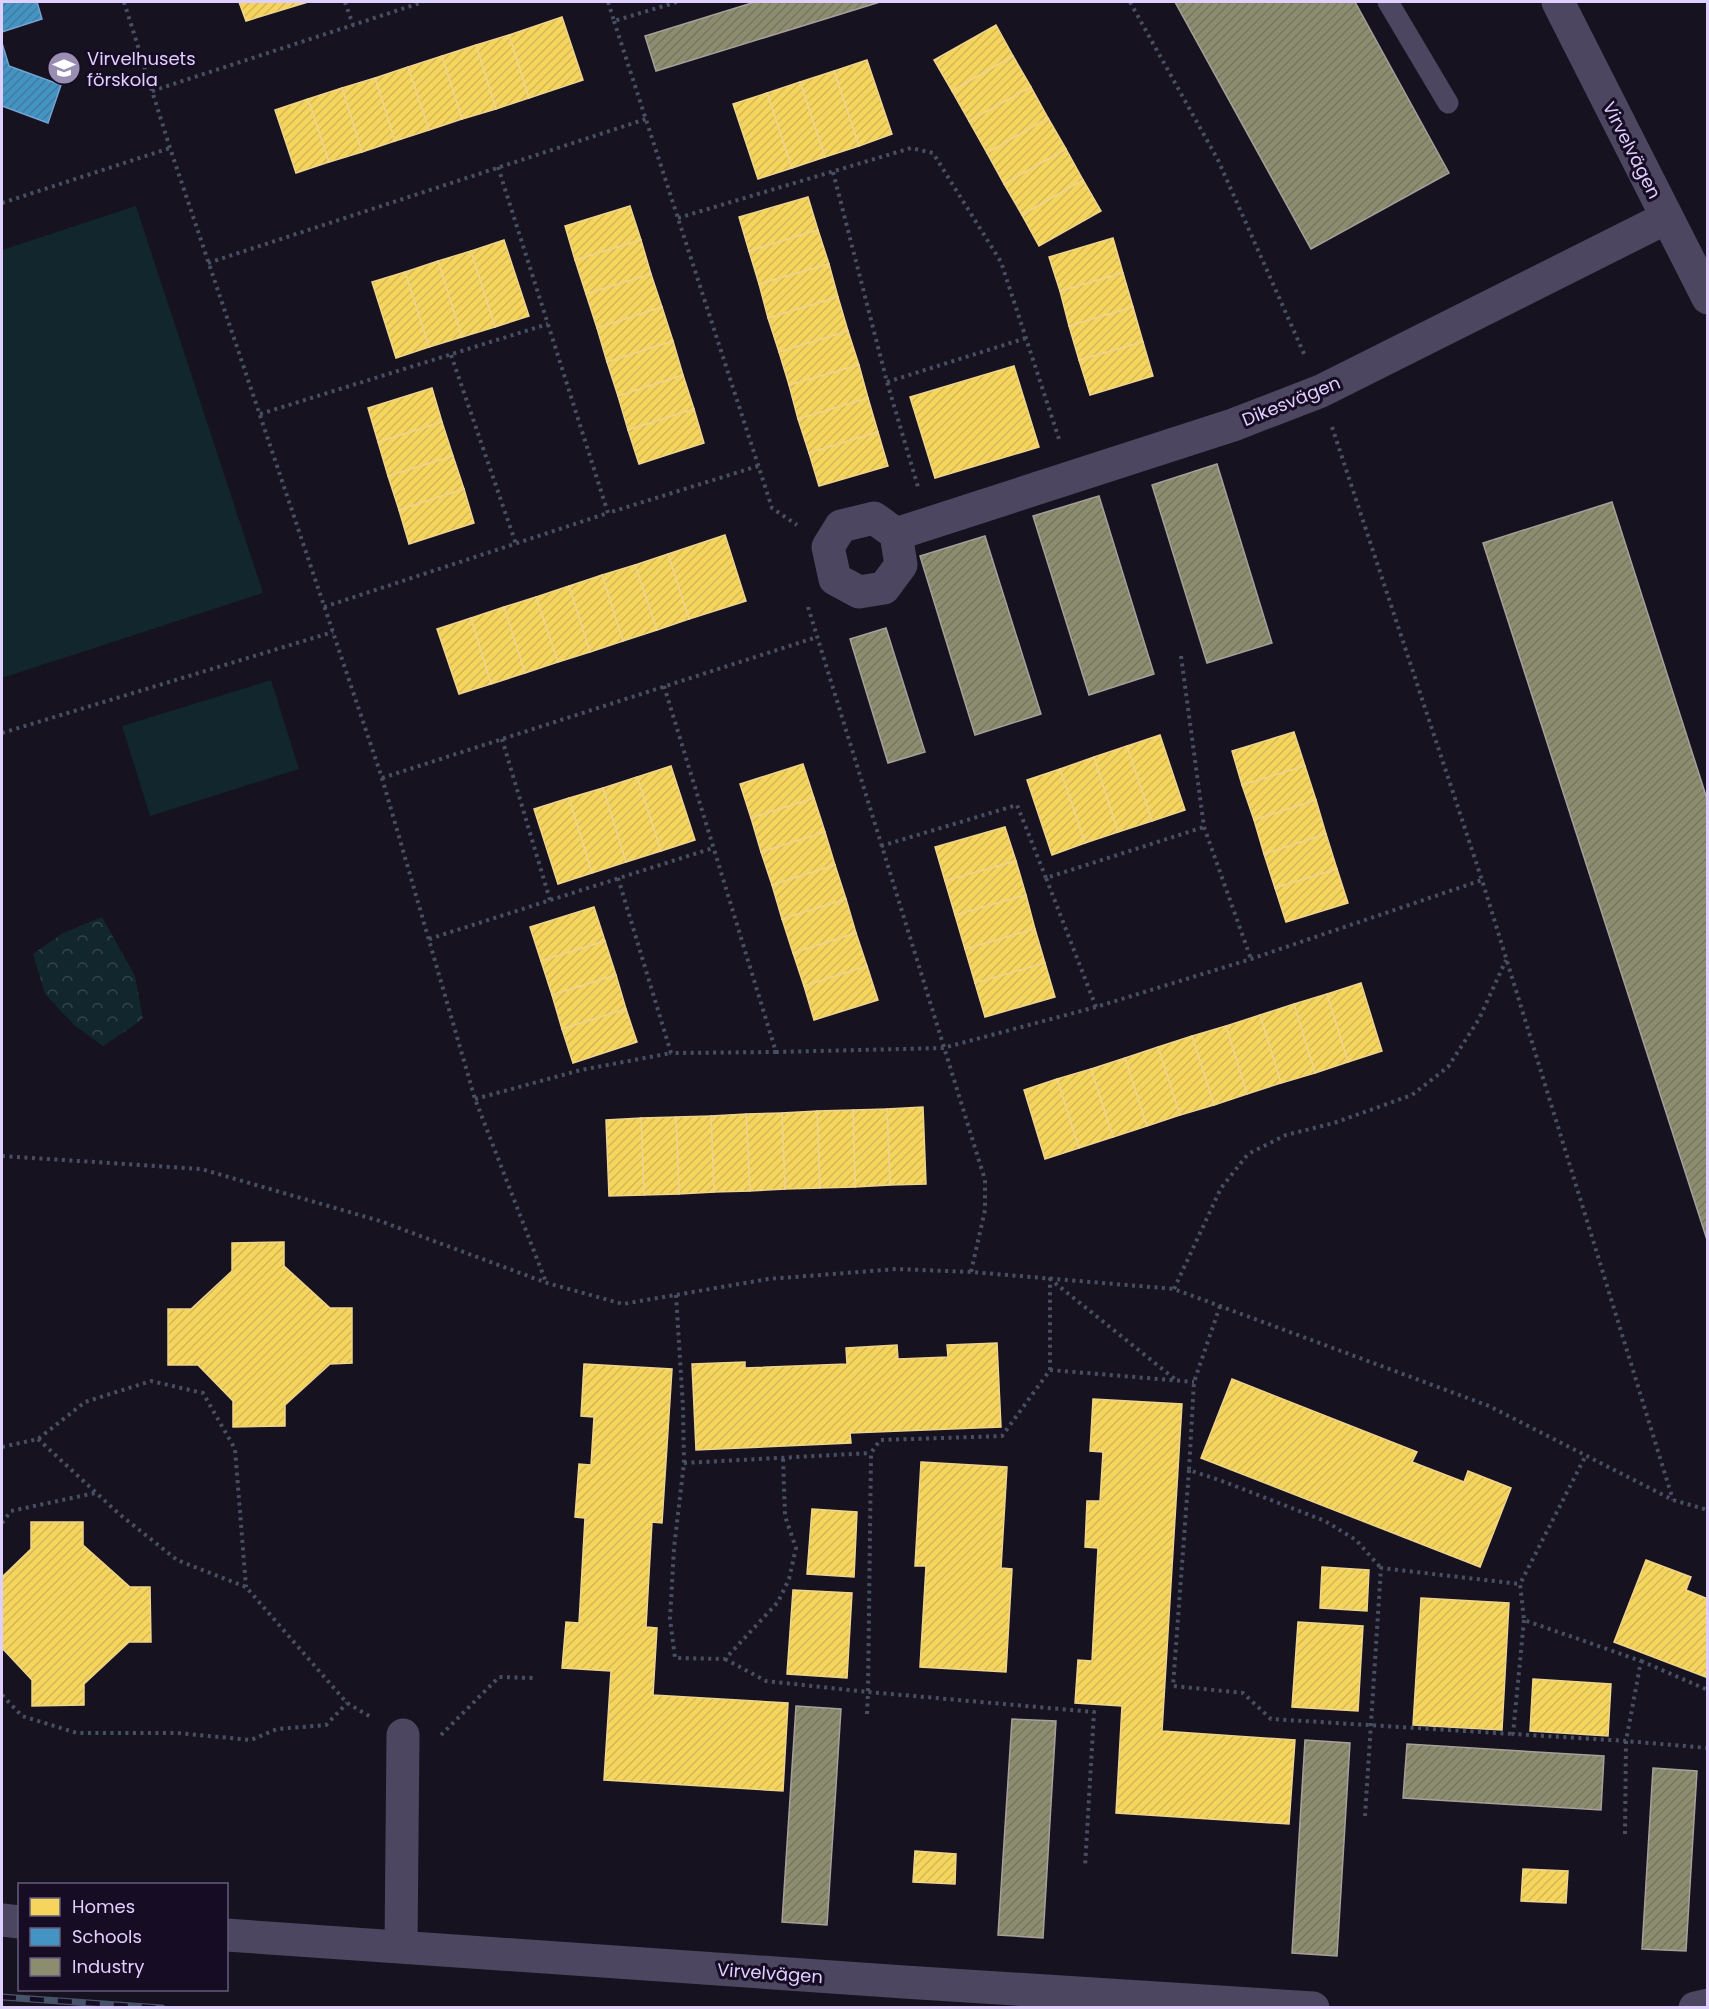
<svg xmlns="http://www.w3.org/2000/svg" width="1709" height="2009" font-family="Poppins,sans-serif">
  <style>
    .park { fill: url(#park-crowns) }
    .pitch { fill: #11262d }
    .homes { fill: url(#homes-hatch); stroke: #efd48d; stroke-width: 1.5 }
    .schools { fill: url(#schools-hatch); stroke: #72a5d5; stroke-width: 1.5 }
    .industry { fill: url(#industry-hatch); stroke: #a5a09a; stroke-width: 1.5 }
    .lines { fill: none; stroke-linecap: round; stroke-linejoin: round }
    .path { stroke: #475062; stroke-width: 4; stroke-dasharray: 3 4.5; stroke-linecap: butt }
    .service { stroke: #4d4660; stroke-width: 21 }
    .minor { stroke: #4d4660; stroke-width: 33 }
    .rail-casing { stroke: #46536b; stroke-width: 7 }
    .rail { stroke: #160d24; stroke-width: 4.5; stroke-dasharray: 14; stroke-linecap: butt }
    .labels { text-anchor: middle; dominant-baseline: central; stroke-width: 6; stroke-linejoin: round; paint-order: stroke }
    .poi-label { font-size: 18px; fill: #dfd0ff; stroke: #160d24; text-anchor: start }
    .street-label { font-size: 18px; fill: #dfd0ff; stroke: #160d24 }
  </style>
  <defs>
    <pattern id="park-crowns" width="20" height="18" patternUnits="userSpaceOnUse" patternTransform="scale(1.5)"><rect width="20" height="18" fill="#11262d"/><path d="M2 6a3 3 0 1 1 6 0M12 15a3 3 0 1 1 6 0" fill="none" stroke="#33444c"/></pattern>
    <pattern id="homes-hatch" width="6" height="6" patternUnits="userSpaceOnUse" patternTransform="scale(1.5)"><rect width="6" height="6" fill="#f6d55c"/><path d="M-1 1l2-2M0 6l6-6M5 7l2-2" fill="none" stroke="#d2b759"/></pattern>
    <pattern id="schools-hatch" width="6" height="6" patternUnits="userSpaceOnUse" patternTransform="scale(1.5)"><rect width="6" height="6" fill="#4393c3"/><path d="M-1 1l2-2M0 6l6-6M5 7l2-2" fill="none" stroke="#437a9f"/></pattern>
    <pattern id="industry-hatch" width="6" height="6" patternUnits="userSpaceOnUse" patternTransform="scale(1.5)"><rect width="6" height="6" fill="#8c8c6e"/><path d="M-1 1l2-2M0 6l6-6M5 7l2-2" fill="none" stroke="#767564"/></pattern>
  </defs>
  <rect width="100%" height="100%" fill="#17121f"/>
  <path class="park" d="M102,917L135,976L143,1019L103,1046L74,1025L45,994L33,954L63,933Z"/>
  <g class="pitch">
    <path d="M136,206L263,593L2,678V250Z"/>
    <path d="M271,680L299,769L150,816L122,726Z"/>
  </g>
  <g class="homes">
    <path d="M239,2H308L246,21Z"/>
    <path d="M562,17L583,80L529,98L509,35Z"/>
    <path d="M996,25L1013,56L952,91L934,60Z"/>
    <path d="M509,35L529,98L496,109L476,45Z"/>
    <path d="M476,45L496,109L462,119L442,56Z"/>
    <path d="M442,56L462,119L429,130L408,67Z"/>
    <path d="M1013,56L1031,87L969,121L952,91Z"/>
    <path d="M867,60L892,134L859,146L834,71Z"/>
    <path d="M408,67L429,130L395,141L375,78Z"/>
    <path d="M834,71L859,146L825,157L800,82Z"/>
    <path d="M375,78L395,141L362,152L342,88Z"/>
    <path d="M800,82L825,157L792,168L767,93Z"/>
    <path d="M1031,87L1048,118L987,153L969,121Z"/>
    <path d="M342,88L362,152L329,162L308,99Z"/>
    <path d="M767,93L792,168L758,179L733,104Z"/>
    <path d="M308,99L329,162L296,173L275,110Z"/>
    <path d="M1048,118L1066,149L1004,184L987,153Z"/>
    <path d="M1066,149L1083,180L1022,215L1004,184Z"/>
    <path d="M1083,180L1101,211L1039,246L1022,215Z"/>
    <path d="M808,197L818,230L749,251L739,217Z"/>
    <path d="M630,206L641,240L575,260L565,226Z"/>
    <path d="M818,230L829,264L759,284L749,251Z"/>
    <path d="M1113,238L1123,273L1060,291L1049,257Z"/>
    <path d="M504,240L529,316L495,327L471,251Z"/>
    <path d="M641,240L651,274L586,294L575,260Z"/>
    <path d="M471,251L495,327L462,337L438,261Z"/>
    <path d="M438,261L462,337L429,347L405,272Z"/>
    <path d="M829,264L838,297L768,318L759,284Z"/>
    <path d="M405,272L429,347L396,358L372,282Z"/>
    <path d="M1123,273L1133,307L1069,326L1060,291Z"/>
    <path d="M651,274L662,307L597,328L586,294Z"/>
    <path d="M838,297L848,331L779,352L768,318Z"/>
    <path d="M662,307L673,341L607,362L597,328Z"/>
    <path d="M1133,307L1143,342L1079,360L1069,326Z"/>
    <path d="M848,331L859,365L789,385L779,352Z"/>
    <path d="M673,341L683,375L618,396L607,362Z"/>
    <path d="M1143,342L1153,376L1090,395L1079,360Z"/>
    <path d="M859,365L868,398L798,419L789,385Z"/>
    <path d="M1014,366L1039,447L935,478L910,397Z"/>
    <path d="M683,375L694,409L628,430L618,396Z"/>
    <path d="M432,388L442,422L378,442L368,408Z"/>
    <path d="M868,398L878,432L809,453L798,419Z"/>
    <path d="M694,409L704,443L639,464L628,430Z"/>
    <path d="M442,422L453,456L388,476L378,442Z"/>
    <path d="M878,432L888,466L819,486L809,453Z"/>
    <path d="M453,456L464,489L399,510L388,476Z"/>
    <path d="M464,489L474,523L409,544L399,510Z"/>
    <path d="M725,535L746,601L689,619L668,554Z"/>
    <path d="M668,554L689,619L657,630L635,565Z"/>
    <path d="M635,565L657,630L623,641L602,575Z"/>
    <path d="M602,575L623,641L590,652L569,586Z"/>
    <path d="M569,586L590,652L558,662L536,597Z"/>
    <path d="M536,597L558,662L525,673L504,607Z"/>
    <path d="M504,607L525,673L491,684L471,618Z"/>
    <path d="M471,618L491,684L459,694L437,629Z"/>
    <path d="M1294,732L1305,766L1242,785L1232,751Z"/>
    <path d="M1160,735L1185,810L1152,821L1127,746Z"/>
    <path d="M1127,746L1152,821L1118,832L1094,757Z"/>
    <path d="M1094,757L1118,832L1085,843L1060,769Z"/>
    <path d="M803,764L814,798L751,818L740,784Z"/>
    <path d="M671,766L695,840L661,851L637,777Z"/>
    <path d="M1305,766L1316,800L1254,820L1242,785Z"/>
    <path d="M1060,769L1085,843L1052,855L1027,780Z"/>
    <path d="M637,777L661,851L626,862L603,788Z"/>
    <path d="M603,788L626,862L592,873L569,798Z"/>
    <path d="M569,798L592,873L558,884L534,809Z"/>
    <path d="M814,798L825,832L761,852L751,818Z"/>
    <path d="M1316,800L1326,834L1264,854L1254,820Z"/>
    <path d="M1005,827L1016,861L945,881L935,847Z"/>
    <path d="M825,832L835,865L772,885L761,852Z"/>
    <path d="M1326,834L1337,869L1275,888L1264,854Z"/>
    <path d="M1016,861L1026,895L955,915L945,881Z"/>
    <path d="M835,865L846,899L782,919L772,885Z"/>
    <path d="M1337,869L1348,903L1286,922L1275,888Z"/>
    <path d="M1026,895L1035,929L965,949L955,915Z"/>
    <path d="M846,899L856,933L793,953L782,919Z"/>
    <path d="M594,907L605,941L541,961L530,927Z"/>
    <path d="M1035,929L1045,963L975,983L965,949Z"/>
    <path d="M856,933L867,966L804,986L793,953Z"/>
    <path d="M605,941L616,975L552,995L541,961Z"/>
    <path d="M1045,963L1055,997L985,1017L975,983Z"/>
    <path d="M867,966L878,1000L814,1020L804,986Z"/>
    <path d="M616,975L626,1009L562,1029L552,995Z"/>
    <path d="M1361,983L1382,1051L1348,1062L1327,994Z"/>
    <path d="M1327,994L1348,1062L1315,1073L1294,1004Z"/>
    <path d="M1294,1004L1315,1073L1281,1083L1260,1015Z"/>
    <path d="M626,1009L637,1042L573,1063L562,1029Z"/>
    <path d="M1260,1015L1281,1083L1247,1094L1226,1026Z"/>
    <path d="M1226,1026L1247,1094L1214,1105L1192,1036Z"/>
    <path d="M1192,1036L1214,1105L1180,1115L1158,1047Z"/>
    <path d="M1158,1047L1180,1115L1147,1126L1125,1058Z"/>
    <path d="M1125,1058L1147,1126L1113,1137L1091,1069Z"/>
    <path d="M1091,1069L1113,1137L1079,1148L1057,1079Z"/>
    <path d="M1057,1079L1079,1148L1045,1159L1024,1090Z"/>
    <path d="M923,1107L926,1184L890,1185L887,1109Z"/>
    <path d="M887,1109L890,1185L855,1187L853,1110Z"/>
    <path d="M853,1110L855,1187L820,1188L817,1111Z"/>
    <path d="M817,1111L820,1188L785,1189L782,1113Z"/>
    <path d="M782,1113L785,1189L750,1191L746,1114Z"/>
    <path d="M746,1114L750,1191L714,1192L711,1116Z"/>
    <path d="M711,1116L714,1192L679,1194L676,1117Z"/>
    <path d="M676,1117L679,1194L644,1195L641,1118Z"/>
    <path d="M641,1118L644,1195L609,1196L606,1120Z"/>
    <path d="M284,1242V1266L330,1308H352V1363L330,1364L285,1405V1426L233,1427V1401L198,1365H168V1309H191L232,1271V1243Z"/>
    <path d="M997,1343L1001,1427L850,1433L851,1443L696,1450L692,1364L745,1362V1368L847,1364L846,1348L897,1345L898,1359L948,1357L947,1345Z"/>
    <path d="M584,1364L672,1369L662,1523L652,1522L646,1627L657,1628L653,1695L788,1703L783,1791L604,1780L611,1671L562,1668L566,1622L579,1623L585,1518L575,1517L579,1464L591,1465L594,1417L581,1416Z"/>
    <path d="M1232,1379L1417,1452L1412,1462L1464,1482L1468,1471L1511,1488L1480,1567L1201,1458Z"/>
    <path d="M1093,1399L1182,1404L1162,1731L1295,1740L1289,1824L1116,1813L1122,1706L1075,1703L1078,1660L1092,1661L1098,1548L1085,1547L1087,1501H1100L1103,1452L1090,1451Z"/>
    <path d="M921,1462L1007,1467L1001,1568L1012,1569L1006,1672L920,1667L926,1566H915Z"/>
    <path d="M812,1509L857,1512L854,1577L807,1574Z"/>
    <path d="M31,1522H83V1545L130,1587H150L151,1642H129L84,1684V1705L32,1706V1680L2,1648V1577L31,1549Z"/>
    <path d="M1646,1560L1691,1577L1686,1590L1708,1599V1678L1614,1642Z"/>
    <path d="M1322,1567L1369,1570L1367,1611L1320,1608Z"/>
    <path d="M793,1590L852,1593L847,1678L787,1674Z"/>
    <path d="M1421,1598L1509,1603L1502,1730L1413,1725Z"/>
    <path d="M1298,1622L1363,1626L1358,1711L1292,1707Z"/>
    <path d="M1533,1679L1611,1684L1608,1736L1530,1731Z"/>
    <path d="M915,1851L956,1854L955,1884L913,1882Z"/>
    <path d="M1523,1869L1568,1871L1566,1903L1521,1901Z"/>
  </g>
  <g class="schools">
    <path d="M2,2H37L42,19L2,32Z"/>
    <path d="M2,43L9,66L61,85L48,123L2,106Z"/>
  </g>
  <g class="industry">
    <path d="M755,2H880L656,71L645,36Z"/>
    <path d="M1175,2H1355L1449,173L1311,249Z"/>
    <path d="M1217,464L1272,643L1207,663L1152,485Z"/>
    <path d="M1099,496L1154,674L1089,695L1033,516Z"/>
    <path d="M1612,502L1708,802V1243L1483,543Z"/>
    <path d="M985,536L1041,714L975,735L920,556Z"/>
    <path d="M886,628L925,752L888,763L850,639Z"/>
    <path d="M796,1706L841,1709L827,1925L782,1922Z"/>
    <path d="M1012,1719L1056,1721L1043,1938L998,1935Z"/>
    <path d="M1305,1740L1350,1743L1337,1956L1292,1953Z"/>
    <path d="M1407,1744L1604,1756L1601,1810L1403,1798Z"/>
    <path d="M1653,1768L1697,1771L1686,1951L1642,1949Z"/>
  </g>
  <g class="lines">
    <g class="path">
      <path d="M124,2L170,148L382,778L475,1099L546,1282"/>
      <path d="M345,2L353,25"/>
      <path d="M608,2L614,21L677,2"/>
      <path d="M1130,2L1218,160L1305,356"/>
      <path d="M614,21L772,508L797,525"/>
      <path d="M152,91L423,2"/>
      <path d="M498,167L608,513L758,466"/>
      <path d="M833,172L887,382L918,487"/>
      <path d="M2,203L170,148"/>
      <path d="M678,218L911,148L933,153L1001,262L1060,442"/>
      <path d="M208,263L646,119"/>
      <path d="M451,355L516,544"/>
      <path d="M887,382L1026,338"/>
      <path d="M260,414L548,324"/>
      <path d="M1332,427L1482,880L1673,1500"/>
      <path d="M324,607L608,513"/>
      <path d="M808,607L985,1180V1210L971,1272"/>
      <path d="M1181,656L1204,827L1251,959"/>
      <path d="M664,686L776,1052L943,1048L1096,1007L1251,959L1482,880"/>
      <path d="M2,733L333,632"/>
      <path d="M502,739L550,900"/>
      <path d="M382,778L817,637"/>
      <path d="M881,846L1017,805L1046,878"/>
      <path d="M618,878L671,1053L776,1052"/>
      <path d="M429,939L713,848"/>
      <path d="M1096,1007L1046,878L1204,827"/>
      <path d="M475,1099L581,1070L671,1053"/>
      <path d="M2,1156L201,1169L380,1221L547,1283L623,1304L768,1279L897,1269L971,1272L1174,1289L1489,1406L1673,1500L1708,1510"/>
      <path d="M1174,1289L1221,1188L1248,1154L1286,1135L1334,1123L1412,1095L1448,1067L1479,1019L1506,960"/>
      <path d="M676,1295L683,1407L684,1463L674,1548L670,1619L675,1658L725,1659L778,1602L789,1579L796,1548L785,1516L783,1458"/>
      <path d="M1220,1306L1194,1382L1189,1470L1222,1481L1325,1521L1356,1540L1381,1568"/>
      <path d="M1050,1370L1194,1382"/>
      <path d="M38,1439L118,1513L177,1560L246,1587L347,1703L371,1717"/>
      <path d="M2,1447L38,1439L85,1402L151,1381L203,1393L235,1449L246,1587"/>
      <path d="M684,1463L871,1453"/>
      <path d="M1189,1470L1173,1686L1243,1693L1271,1719L1513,1734"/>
      <path d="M2,1523L11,1511L95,1493"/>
      <path d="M1524,1620L1513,1734L1626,1741L1641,1661L1524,1620L1520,1584L1586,1455"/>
      <path d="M725,1659L766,1681L868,1692L871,1453L880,1440L1002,1436L1050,1370V1279L1176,1380"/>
      <path d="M1641,1661L1708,1690"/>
      <path d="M2,1695L22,1716L77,1733H177L251,1740L277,1729L326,1725L347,1703"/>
      <path d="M867,1714L868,1692L1094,1712L1085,1867"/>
      <path d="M441,1735L499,1677L535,1678"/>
      <path d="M1365,1816L1381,1568L1520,1584"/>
      <path d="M1625,1834L1626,1741L1708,1748"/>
    </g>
    <path class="service" d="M1388,2L1448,103"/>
    <g class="minor">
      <path d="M1558,2L1708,298"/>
      <path d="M896,534L901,565L884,588L859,592L835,579L828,547L841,526L874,518L896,534L1233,425L1321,391L1666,218"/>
      <path d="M2,1920L20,1922"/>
      <path d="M226,1935L904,1982L1313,2008"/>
      <path d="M401,1946L403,1735"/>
      <path d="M1695,2008L1708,2005"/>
    </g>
    <defs>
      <path id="rail" d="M2,1997L162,2008"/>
    </defs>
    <use href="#rail" class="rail-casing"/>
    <use href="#rail" class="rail"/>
  </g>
  <defs>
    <symbol id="school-disc" viewBox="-11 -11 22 22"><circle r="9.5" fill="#998eb1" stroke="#160d24"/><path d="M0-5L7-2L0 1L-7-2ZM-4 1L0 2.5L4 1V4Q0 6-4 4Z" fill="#fff"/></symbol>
  </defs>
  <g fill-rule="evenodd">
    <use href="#school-disc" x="45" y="49" width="38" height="38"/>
  </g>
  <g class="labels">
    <g class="poi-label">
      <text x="87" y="58">Virvelhusets<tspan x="87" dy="21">förskola</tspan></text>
    </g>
    <g class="street-label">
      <text transform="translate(1632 150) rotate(63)">Virvelvägen</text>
      <text transform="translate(1291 401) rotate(-22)">Dikesvägen</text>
      <text transform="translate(770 1973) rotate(4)">Virvelvägen</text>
    </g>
  </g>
  <rect width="1709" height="2009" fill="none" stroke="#dfd0ff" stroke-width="6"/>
  <rect x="18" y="1883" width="210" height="108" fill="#160d24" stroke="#665b7c" stroke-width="1.5"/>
  <rect x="30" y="1898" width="30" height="18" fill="#f6d55c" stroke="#665b7c" stroke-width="1.5"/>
  <text x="72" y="1913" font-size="18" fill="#dfd0ff">Homes</text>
  <rect x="30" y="1928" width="30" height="18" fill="#4393c3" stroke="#665b7c" stroke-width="1.5"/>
  <text x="72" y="1943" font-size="18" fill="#dfd0ff">Schools</text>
  <rect x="30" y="1958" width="30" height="18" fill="#8c8c6e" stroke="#665b7c" stroke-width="1.5"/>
  <text x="72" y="1973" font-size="18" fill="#dfd0ff">Industry</text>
</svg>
